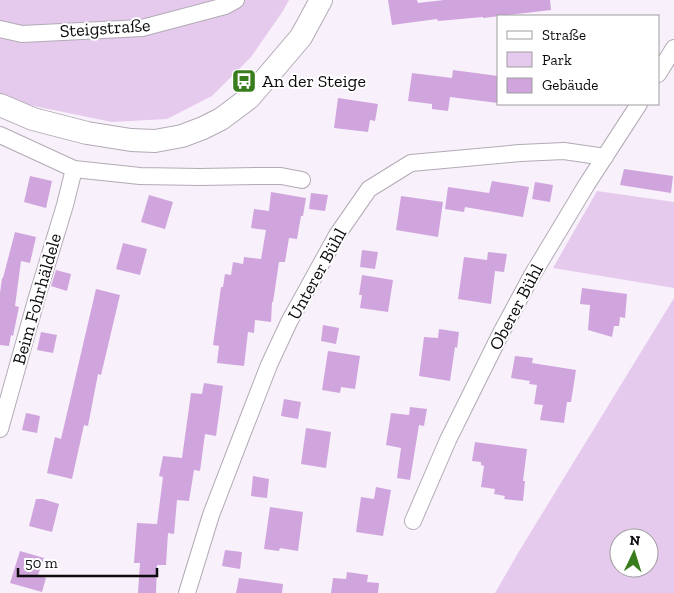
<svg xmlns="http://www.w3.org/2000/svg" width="674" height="593" font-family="'Zilla Slab',serif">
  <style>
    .green { fill: #e6caee; fill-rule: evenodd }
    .building { fill: #d0a5dd }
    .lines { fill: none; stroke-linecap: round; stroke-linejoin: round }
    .street-casing { stroke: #b2abb5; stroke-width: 18 }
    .secondary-casing { stroke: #b2abb5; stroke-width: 24 }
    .street { stroke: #fff; stroke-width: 16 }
    .secondary { stroke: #fff; stroke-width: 22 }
    .labels { text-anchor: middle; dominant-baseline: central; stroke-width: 4; stroke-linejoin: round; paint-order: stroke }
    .street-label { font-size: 18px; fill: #0e0b0e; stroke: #fff }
    .poi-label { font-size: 18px; fill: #0e0b0e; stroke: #fff; text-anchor: start }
  </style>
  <rect width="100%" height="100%" fill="#f8f0fb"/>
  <g class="green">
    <path d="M0,0H289L283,11L251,57L212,96L167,119L112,122L29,105L0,93Z"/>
    <path d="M597,191L674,202V288L553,268Z"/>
    <path d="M674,298V593H495L518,553ZM619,538H649V568H619Z"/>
  </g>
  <g class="building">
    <path d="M388,0H417L418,3L444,0H550L551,10L483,18V17L438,21L437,19L392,25Z"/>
    <path d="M453,70L498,76V103L450,97L448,111L432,109V104L408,101L412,73L452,78Z"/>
    <path d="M338,98L378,104L375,121L370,120L368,132L334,128Z"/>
    <path d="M624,169L673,176L671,193L620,185Z"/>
    <path d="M30,176L52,181L46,208L24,202Z"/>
    <path d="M492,181L529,187L523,217L465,207L464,212L445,209L448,187L489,193Z"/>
    <path d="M535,182L553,185L550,202L532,199Z"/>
    <path d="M271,192L306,198L303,216H301L297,239L289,238L285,262H279L273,302H272L271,322L255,320L254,333L248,332L244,366L217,363L219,346L213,345L221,287H223L225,274L231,275L233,262L243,264L244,257L261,259L266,230L251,228L254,209L269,211Z"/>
    <path d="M311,193L328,195L325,211L309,209Z"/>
    <path d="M149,195L173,202L165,229L141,222Z"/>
    <path d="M401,196L443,202L438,237L396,230Z"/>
    <path d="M15,232L36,237L30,263L21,261L15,306L19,307L13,336L11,335L9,346L0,345V293L2,278H3Z"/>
    <path d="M123,243L147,249L140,275L116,269Z"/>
    <path d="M362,250L378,252L375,269L360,267Z"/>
    <path d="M488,252L507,254L504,272L495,271L491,304L458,299L464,257L487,260Z"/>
    <path d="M56,270L71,274L67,291L51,286Z"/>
    <path d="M362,275L393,280L388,312L360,308L362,295H359Z"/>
    <path d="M582,288L627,294L625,318L620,317L619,326H614L612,337L588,330L590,305L580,304Z"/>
    <path d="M96,289L120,295L101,375L98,374L88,426L84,425L72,479L47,473L55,437L61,439Z"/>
    <path d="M323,325L339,328L336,344L321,341Z"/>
    <path d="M439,329L459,332L457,348L455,347L450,381L419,376L424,337L438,338Z"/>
    <path d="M41,332L57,335L53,353L37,350Z"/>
    <path d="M328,351L360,356L355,389L341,387L340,393L322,390Z"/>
    <path d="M515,356L533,358L532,363L576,370L571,402H567L564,423L540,420L543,405L534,404L537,385L529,384L530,381L511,378Z"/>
    <path d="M204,383L223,386L216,436L205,434L200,471L194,470L189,501L177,500L174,534L168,533L166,565H157L156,593H138L140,563H134L137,523L157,524L163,477L159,476L163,456L182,458L191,393L202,394Z"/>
    <path d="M284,399L301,402L298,419L281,416Z"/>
    <path d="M410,407L427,409L424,426L419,425L410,480L397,478L401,448L386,445L391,413L409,415Z"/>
    <path d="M26,413L40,416L37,433L22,430Z"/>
    <path d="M306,428L331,432L326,468L301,464Z"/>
    <path d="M475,442L527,449L523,481H525L523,501L504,499L505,496L494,494L495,489L481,487L484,466L481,465V462L472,461Z"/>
    <path d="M253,476L269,479L267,498L251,496Z"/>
    <path d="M376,487L391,490L383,536L356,532L361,497L374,499Z"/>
    <path d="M36,499H43L59,504L52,532L29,526Z"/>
    <path d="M270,507L303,512L298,551L280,548L279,551L264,549Z"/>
    <path d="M225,550L242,552L240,569L222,566Z"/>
    <path d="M20,551L44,558L38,575L46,578L42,592L10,583Z"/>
    <path d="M347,572L368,575L367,582L379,583L378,593H331L333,578L346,579Z"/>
    <path d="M239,578L283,584L282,593H236Z"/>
  </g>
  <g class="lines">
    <defs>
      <g id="street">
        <path d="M0,29L22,34L142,28L225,6L236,0"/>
        <path d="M658,74L674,48"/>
        <path d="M0,135L74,169L140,176L200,177L261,176H281L302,180"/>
        <path d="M0,429L37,297L65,205L74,169"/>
        <path d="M413,521L448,440L502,331L531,277L587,184L639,104"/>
        <path d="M187,593L211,515L241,437L269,365L289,322L337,235L369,189L411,163L520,153L564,151L605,157"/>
      </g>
      <path id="secondary" d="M0,105L33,119L87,133L131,140L155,141L182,136L203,128L221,119L249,98L301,37L321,0"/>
    </defs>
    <use href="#street" class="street-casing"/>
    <use href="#secondary" class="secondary-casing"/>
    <use href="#street" class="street"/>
    <use href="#secondary" class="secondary"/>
  </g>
  <defs>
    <symbol id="bus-square" viewBox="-11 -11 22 22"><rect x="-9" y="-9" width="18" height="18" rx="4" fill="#387c1e" stroke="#fff"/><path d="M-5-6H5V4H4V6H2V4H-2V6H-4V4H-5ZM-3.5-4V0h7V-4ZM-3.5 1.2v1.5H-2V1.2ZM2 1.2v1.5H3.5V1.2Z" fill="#fff"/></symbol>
  </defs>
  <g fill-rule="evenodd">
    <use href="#bus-square" x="230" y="67" width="28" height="28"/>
  </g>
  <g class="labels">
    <g class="street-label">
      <text transform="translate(105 28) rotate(-4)">Steigstraße</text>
      <text transform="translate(317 274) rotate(-61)">Unterer Bühl</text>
      <text transform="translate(37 299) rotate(-74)">Beim Fohrhäldele</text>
      <text transform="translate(516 307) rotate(-62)">Oberer Bühl</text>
    </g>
    <g class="poi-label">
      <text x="262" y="81">An der Steige</text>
    </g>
  </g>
  <rect x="497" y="15" width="162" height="90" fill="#ffffff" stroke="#9f9d9f"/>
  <rect x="507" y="31" width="25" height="8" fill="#ffffff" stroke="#9f9d9f"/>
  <text x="542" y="40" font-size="15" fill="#0e0b0e">Straße</text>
  <rect x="507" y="52" width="25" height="15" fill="#e6caee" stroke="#9f9d9f"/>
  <text x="542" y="65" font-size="15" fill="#0e0b0e">Park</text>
  <rect x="507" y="78" width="25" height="15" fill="#d0a5dd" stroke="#9f9d9f"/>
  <text x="542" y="90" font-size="15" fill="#0e0b0e">Gebäude</text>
  <g transform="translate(634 553) rotate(4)"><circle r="24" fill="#ffffff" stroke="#9f9d9f"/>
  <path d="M0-4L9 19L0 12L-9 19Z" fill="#387c1e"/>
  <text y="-8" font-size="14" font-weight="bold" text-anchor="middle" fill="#0e0b0e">N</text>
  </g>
  <path d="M18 568v8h139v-8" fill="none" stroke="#0e0b0e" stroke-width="2.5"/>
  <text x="25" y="568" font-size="15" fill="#0e0b0e" stroke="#ffffff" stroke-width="4" paint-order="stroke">50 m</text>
</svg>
